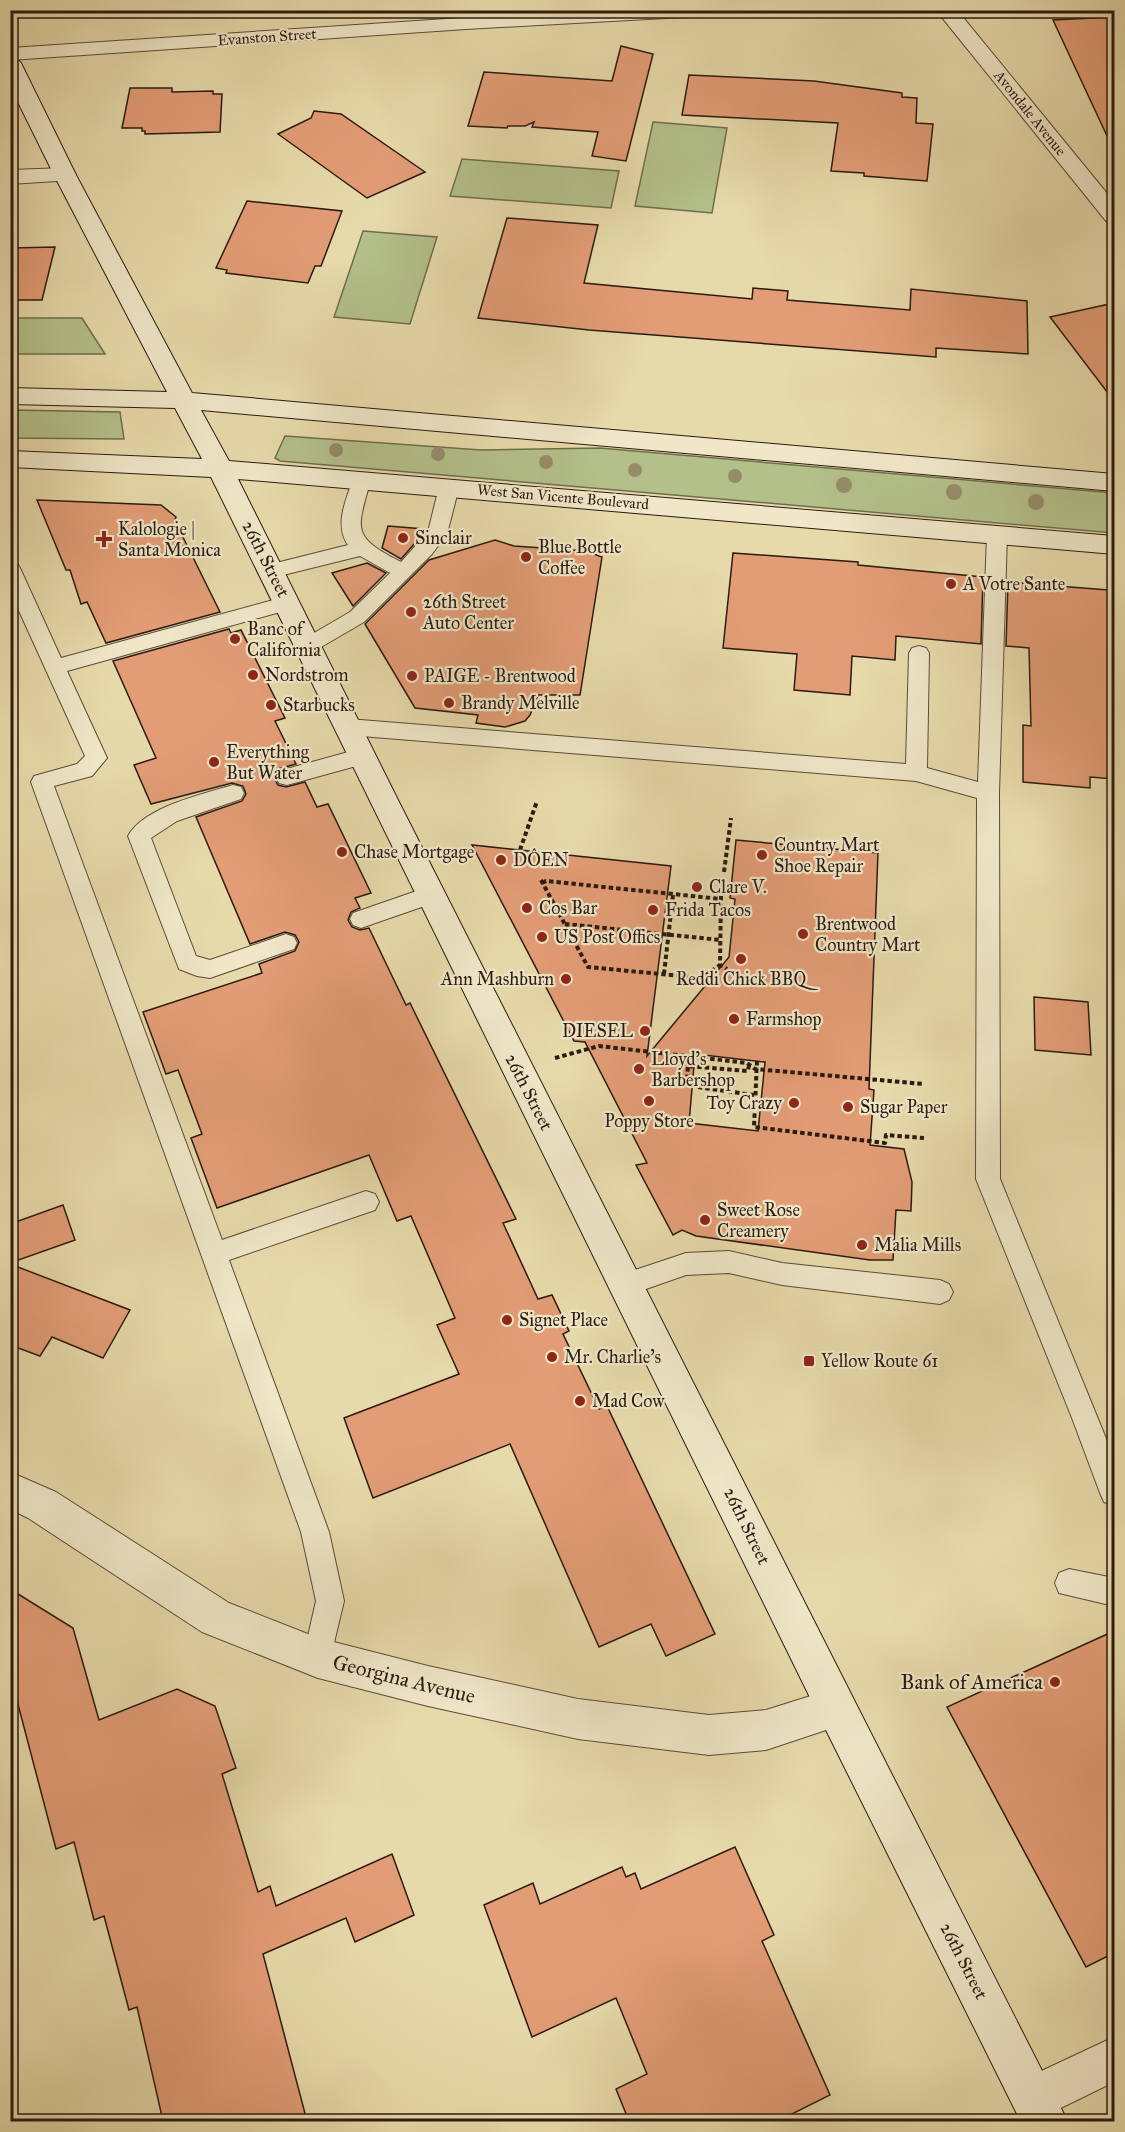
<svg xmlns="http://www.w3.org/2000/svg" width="1125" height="2132" font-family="'IM FELL Great Primer',serif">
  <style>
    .green { fill: #b3c08a; stroke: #6f6d4e; stroke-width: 1.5 }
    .building { fill: #e39d76; stroke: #2b1a12; stroke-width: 1.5; fill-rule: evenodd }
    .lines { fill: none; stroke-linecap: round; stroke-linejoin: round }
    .lane-casing { stroke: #5a4a38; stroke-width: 2 }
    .street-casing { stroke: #5a4a38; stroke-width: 2 }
    .secondary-casing { stroke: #2b1a12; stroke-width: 2 }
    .path { stroke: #2b1a12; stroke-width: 4; stroke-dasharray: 4.5 3; stroke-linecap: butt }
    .lane { fill: #efe7c8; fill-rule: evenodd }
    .street { fill: #efe7c8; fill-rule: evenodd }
    .secondary { fill: #efe7c8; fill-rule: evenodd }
    .tree { fill: #968c6a }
    .poi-dot { fill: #8f2418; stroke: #efe7c8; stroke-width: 2 }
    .labels { text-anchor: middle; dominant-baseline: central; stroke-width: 4.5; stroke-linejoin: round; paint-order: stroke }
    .far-street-label { font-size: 15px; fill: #2b1a12; stroke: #efe7c8 }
    .poi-label { font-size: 18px; fill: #2b1a12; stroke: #efe7c8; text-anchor: start }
    .street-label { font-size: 18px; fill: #2b1a12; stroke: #efe7c8 }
    .near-street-label { font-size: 21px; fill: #2b1a12; stroke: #efe7c8 }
    .near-poi-label { font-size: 21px; fill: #2b1a12; stroke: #efe7c8; text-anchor: end }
  </style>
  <rect width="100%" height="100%" fill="#e7daaa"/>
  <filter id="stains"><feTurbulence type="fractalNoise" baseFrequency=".00333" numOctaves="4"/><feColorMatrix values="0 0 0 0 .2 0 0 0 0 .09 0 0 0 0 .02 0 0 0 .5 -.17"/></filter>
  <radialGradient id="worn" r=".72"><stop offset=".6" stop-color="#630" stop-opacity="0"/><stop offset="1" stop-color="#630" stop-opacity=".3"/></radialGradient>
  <g class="green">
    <path d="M653,122L727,128L712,213L635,206Z"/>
    <path d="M462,159L619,171L611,208L450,196Z"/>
    <path d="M363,231L437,237L410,324L334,317Z"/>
    <path d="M11,318H82L105,354H11Z"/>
    <path d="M11,410L120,412L124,439L11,438Z"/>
    <path d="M285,436L481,450L600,448L1114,493V533L280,461L275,458Z"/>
  </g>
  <g class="building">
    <path d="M1114,17V151L1053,20Z"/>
    <path d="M621,46L653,54L626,161L592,156L598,132L532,127L534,122L525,126H508L507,128L468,126L484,72L612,81Z"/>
    <path d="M689,75L814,81L902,93V97L917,98L916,123L933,124L927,181L864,176V173L831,171L838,123L682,115Z"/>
    <path d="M130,88H172V92L213,91V94H222L220,132L145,134V131H142V128H122Z"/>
    <path d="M314,111L341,114L425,172L367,198L278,134L311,118Z"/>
    <path d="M247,201L342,211L321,266H315L308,283L226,273L227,270L216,268Z"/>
    <path d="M507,218L598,225L584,283L752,299L753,288L788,291L787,300L910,310L911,289L1027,301L1028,354L936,348V357L589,330L478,318Z"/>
    <path d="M55,247L42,300H10V248Z"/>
    <path d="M1114,303V401L1050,317Z"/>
    <path d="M37,500L161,505L176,517L175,521L220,612L106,643L87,602L81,604L70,570H66Z"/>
    <path d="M388,526L424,529L422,535L401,559L382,548Z"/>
    <path d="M495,540L514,546L586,551L602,557L580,695H538L530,715L525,721L505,727L476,723L478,715L415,708L365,624L429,560Z"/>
    <path d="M733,553L858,562V565L983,577L981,644L896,636L895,660L852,656L850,695L794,690L797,654L723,648Z"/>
    <path d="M367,563L386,573L353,606L332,573Z"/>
    <path d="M1008,582L1108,590V595H1114V779L1090,777V788L1023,782V725L1031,726L1029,648L1006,646Z"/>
    <path d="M229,629L231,633L241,630L285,718L275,721L296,764L278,769L274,778L278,785L286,787L305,782L317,807L328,804L371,893L355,898L360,908L351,912L348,920L352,927L360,930L369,928L406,1005L410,1003L516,1219L503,1223L538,1299L552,1295L569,1331L563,1334L599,1409L607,1406L715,1634L666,1656L651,1624L599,1647L510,1444L373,1498L344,1418L459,1374L437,1325L455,1318L411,1216L397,1221L369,1155L217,1208L191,1138L202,1134L178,1070L166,1074L143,1012L262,973L259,964L295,951L299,942L295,935L285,932L250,944L196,817L242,801L246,794L243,786L232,783L151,804L134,765L156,758L113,661Z"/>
    <path d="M736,840L878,853L869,1089L874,1090L870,1145L904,1149L912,1182L911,1211L896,1210L893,1260H870L696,1236L682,1230L673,1235L636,1165L647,1163L585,1042L574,1041L472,845L671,866L647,1056L729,957L735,899L730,898ZM695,1054L765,1062L758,1131L689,1123Z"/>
    <path d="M1034,997L1088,1002L1091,1055L1035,1050Z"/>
    <path d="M63,1205L75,1240L10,1263V1224Z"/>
    <path d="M10,1264L130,1310L103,1358L52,1337L40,1356L10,1345Z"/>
    <path d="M10,1589L73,1628L99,1720L177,1689L215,1706L236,1768L222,1774L258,1892L270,1886L276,1906L392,1854L414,1915L355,1942L346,1918L263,1954L307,2121H163L137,2007L129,2010L104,1916L94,1920L74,1842L56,1849L10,1674Z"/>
    <path d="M1114,1631V1953L1086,1967L947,1707Z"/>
    <path d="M735,1847L774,1935L762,1941L830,2095L778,2121H629L616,2089L647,2074L616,1998L532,2037L484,1905L533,1883L540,1904L622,1867L626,1877L635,1873L641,1889Z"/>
  </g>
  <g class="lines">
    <defs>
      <g id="lane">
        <path d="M362,473L369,475L371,479C357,530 350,536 401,562L428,532L439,487L442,483L449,481L456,483L459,487L447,534L432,554L364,622L316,650L309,652L302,650L299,645L302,640L350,612L390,573L360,556L271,578L264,576L261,571L264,566L348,545C334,525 346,500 353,479L355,475Z"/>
        <path d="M997,528L1004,530L1007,535L999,793L1000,1179L1114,1458V1506L1104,1502L1100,1493L1072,1418L976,1179L977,798L916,781L348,735L341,732L337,727L341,722L348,719L906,764L909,653L912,648L919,646L926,648L929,653L927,768L978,782L987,535L990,530Z"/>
        <path d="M10,561L17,563L20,568L61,658L288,596L295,598L298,603L295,608L67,671L107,758L92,776L54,786L222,1240L366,1191L375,1194L379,1202L375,1210L229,1260L329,1532L344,1601L328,1668L318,1673L308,1668L303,1658L316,1601L301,1532L31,782L34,776L77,764L85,756L10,591Z"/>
        <path d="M363,748L371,750L374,756L371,762L287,785L279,783L276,777L279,771Z"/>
        <path d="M233,785L241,787L244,793L241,799L177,821L151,838L196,956L210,960L286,934L294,937L297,943L294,949L210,978L197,976L179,969L128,836C144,807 203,794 233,785Z"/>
        <path d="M431,886L439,889L442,895L439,901L361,928L353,925L350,919L353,913Z"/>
        <path d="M729,1251L782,1263L940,1280L949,1284L953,1292L949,1300L940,1304L782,1285L729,1273L686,1275L626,1296L617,1292L613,1284L617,1276L686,1253Z"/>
        <path d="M1069,1569L1114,1578V1606L1059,1593L1055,1583L1059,1573Z"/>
      </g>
      <g id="street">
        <path d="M581,10H713L710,14L703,16L466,29L10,60V48Z"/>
        <path d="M936,10H957L1114,202V223L1106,221Z"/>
        <path d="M65,168L73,170L76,175L73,180L10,184V170Z"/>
        <path d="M10,1472L56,1492L229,1603L318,1638L428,1666L578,1699L709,1715L766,1710L836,1688L850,1694L856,1708L850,1722L766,1750L709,1755L578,1739L428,1706L318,1678L202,1632L28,1518L10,1509Z"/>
        <path d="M1114,2037V2082L1034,2121L1018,2114L1011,2098L1018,2082Z"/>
      </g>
      <path id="secondary" d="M10,57L17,59L21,63L76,175L192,393L1114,474V491L201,410L229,461L1114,536V554L238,479L399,802L1068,2122H1021L822,1722L211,477L10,467V451L202,459L175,408L10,404V388L167,392L54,175L10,86Z"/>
    </defs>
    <use href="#lane" class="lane-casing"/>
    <use href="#street" class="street-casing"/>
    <use href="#secondary" class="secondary-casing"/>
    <g class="path">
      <path d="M520,850L537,801"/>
      <path d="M724,872L731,818"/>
      <path d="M541,880L588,967L702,978L720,965"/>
      <path d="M542,883L546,881L721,899"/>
      <path d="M721,896L720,965L727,969"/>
      <path d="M565,924L720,940"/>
      <path d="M664,974L673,895"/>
      <path d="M555,1058L599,1046L747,1063L755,1069L924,1084"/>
      <path d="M757,1061L754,1127L885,1143L886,1135L924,1138"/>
      <path d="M749,1065L748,1071L688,1066L687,1079L698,1081L697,1087L754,1095"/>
    </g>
    <use href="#lane" class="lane"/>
    <use href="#street" class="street"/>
    <use href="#secondary" class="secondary"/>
  </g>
  <g class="tree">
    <circle cx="336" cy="450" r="7"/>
    <circle cx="438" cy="454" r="7"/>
    <circle cx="546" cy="462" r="7"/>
    <circle cx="635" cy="470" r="7"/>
    <circle cx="735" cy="476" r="7"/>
    <circle cx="844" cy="485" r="8"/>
    <circle cx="954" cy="492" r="8"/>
    <circle cx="1036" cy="502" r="8"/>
  </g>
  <g class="poi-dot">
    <circle cx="403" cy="538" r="6"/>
    <path d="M101 530h6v6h6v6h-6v6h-6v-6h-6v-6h6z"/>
    <circle cx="526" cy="557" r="6"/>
    <circle cx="951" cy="584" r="6"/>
    <circle cx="411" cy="612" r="6"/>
    <circle cx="235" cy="639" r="6"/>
    <circle cx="253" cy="675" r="6"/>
    <circle cx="412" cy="676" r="6"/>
    <circle cx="449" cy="703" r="6"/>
    <circle cx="271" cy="705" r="6"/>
    <circle cx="214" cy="762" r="6"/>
    <circle cx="342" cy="852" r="6"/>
    <circle cx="762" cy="855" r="6"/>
    <circle cx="501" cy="860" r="6"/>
    <circle cx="697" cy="887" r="6"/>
    <circle cx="527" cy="908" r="6"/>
    <circle cx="653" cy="910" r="6"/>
    <circle cx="803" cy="934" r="6"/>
    <circle cx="542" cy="937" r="6"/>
    <circle cx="741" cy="959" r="6"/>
    <circle cx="566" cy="979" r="6"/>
    <circle cx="734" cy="1019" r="6"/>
    <circle cx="645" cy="1031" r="6"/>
    <circle cx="639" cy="1069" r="6"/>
    <circle cx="649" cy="1101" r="6"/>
    <circle cx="794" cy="1103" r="6"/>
    <circle cx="848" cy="1107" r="6"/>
    <circle cx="705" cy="1220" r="6"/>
    <circle cx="862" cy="1245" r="6"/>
    <circle cx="507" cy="1320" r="6"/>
    <circle cx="552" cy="1357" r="6"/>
    <rect x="803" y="1355" width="12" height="12" rx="3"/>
    <circle cx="580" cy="1401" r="6"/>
    <circle cx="1055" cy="1682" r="6"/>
  </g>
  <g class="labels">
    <g class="far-street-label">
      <text transform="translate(267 37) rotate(-4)">Evanston Street</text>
      <text transform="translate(1030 113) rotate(51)">Avondale Avenue</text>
      <text transform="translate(563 497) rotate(5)">West San Vicente Boulevard</text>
    </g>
    <g class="poi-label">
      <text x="118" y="529">Kalologie |<tspan x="118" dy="21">Santa Monica</tspan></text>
      <text x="415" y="538">Sinclair</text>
      <text x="538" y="547">Blue Bottle<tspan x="538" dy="21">Coffee</tspan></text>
      <text x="963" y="584">A Votre Sante</text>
      <text x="423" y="602">26th Street<tspan x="423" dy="21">Auto Center</tspan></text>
      <text x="247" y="629">Banc of<tspan x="247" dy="21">California</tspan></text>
      <text x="265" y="675">Nordstrom</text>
      <text x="424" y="676">PAIGE - Brentwood</text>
      <text x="461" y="703">Brandy Melville</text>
      <text x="283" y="705">Starbucks</text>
      <text x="226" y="752">Everything<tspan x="226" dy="21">But Water</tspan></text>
      <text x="774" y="845">Country Mart<tspan x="774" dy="21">Shoe Repair</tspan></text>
      <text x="354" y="852">Chase Mortgage</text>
      <text x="513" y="860">DÔEN</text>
      <text x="709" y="887">Clare V.</text>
      <text x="539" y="908">Cos Bar</text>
      <text x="665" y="910">Frida Tacos</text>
      <text x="815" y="924">Brentwood<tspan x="815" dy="21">Country Mart</tspan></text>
      <text x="554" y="937">US Post Offics</text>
      <text x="554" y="979" text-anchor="end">Ann Mashburn</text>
      <text x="741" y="979" text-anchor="middle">Reddi Chick BBQ</text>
      <text x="746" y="1019">Farmshop</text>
      <text x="633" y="1031" text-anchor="end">DIESEL</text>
      <text x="651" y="1059">Lloyd's<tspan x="651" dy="21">Barbershop</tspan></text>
      <text x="782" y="1103" text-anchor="end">Toy Crazy</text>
      <text x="860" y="1107">Sugar Paper</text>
      <text x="649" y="1121" text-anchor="middle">Poppy Store</text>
      <text x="717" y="1210">Sweet Rose<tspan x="717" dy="21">Creamery</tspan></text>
      <text x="874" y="1245">Malia Mills</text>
      <text x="519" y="1320">Signet Place</text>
      <text x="564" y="1357">Mr. Charlie's</text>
      <text x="821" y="1361">Yellow Route 61</text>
      <text x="592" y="1401">Mad Cow</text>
    </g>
    <g class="street-label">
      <text transform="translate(266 559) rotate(63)">26th Street</text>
      <text transform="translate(529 1092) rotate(63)">26th Street</text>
      <text transform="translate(747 1526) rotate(64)">26th Street</text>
      <text transform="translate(964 1961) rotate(63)">26th Street</text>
    </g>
    <g class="near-street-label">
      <text transform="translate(404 1679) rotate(14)">Georgina Avenue</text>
    </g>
    <g class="near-poi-label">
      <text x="1043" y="1682">Bank of America</text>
    </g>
  </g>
  <rect width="1125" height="2132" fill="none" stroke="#e7daaa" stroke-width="36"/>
  <rect x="12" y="12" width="1101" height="2108" fill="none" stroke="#2b1a12" stroke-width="3"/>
  <rect x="18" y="18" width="1089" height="2096" fill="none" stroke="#2b1a12" stroke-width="1.5"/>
  <rect width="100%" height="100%" filter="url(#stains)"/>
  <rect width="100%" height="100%" fill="url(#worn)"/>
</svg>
